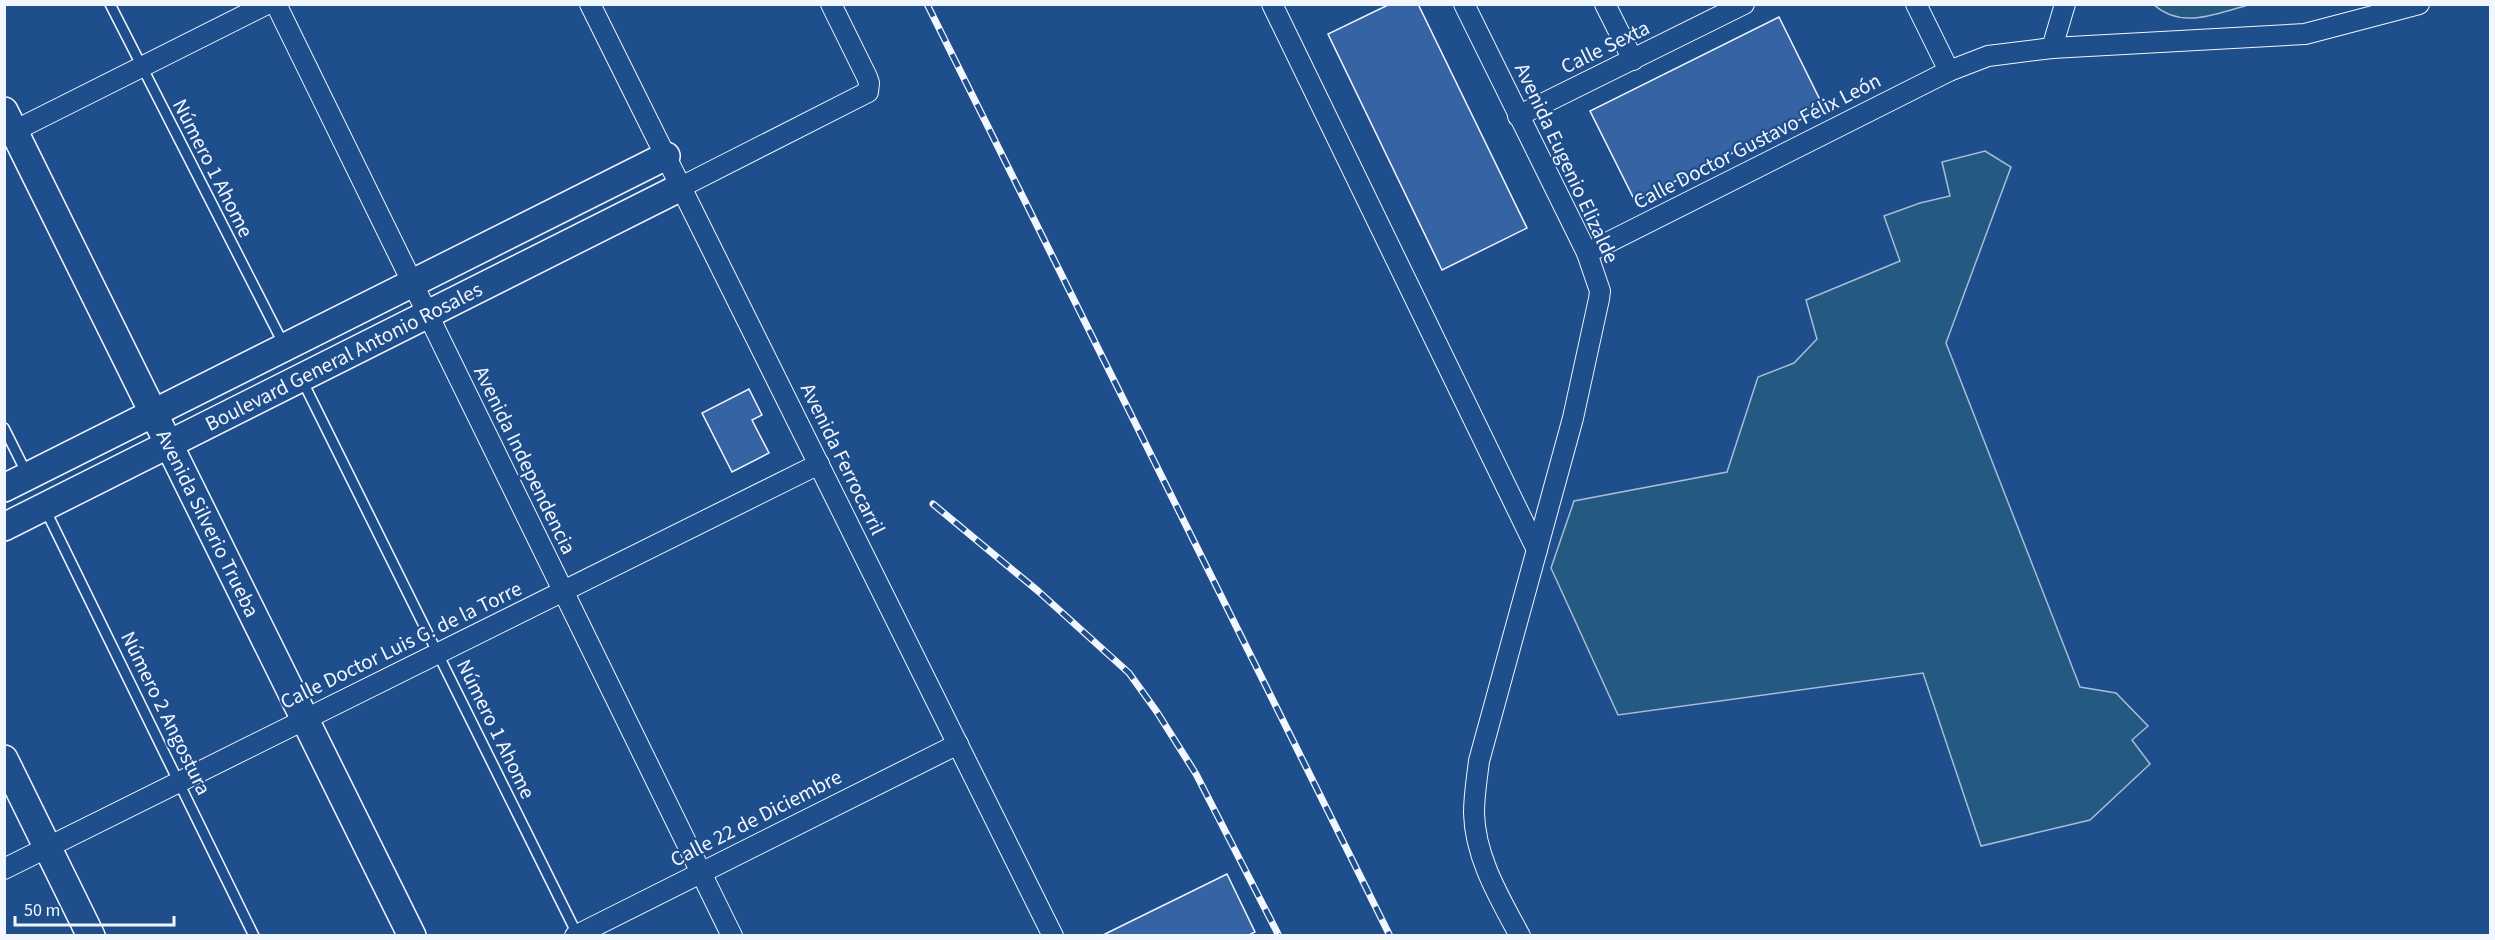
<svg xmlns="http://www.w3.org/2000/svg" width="2495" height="940" font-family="'Source Sans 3',sans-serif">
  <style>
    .green { fill: #245a82; stroke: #a8bbd7; stroke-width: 1.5 }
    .building { fill: #3563a3; stroke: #f2f6ff; stroke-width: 1.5 }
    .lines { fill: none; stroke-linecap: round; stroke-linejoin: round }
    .lane-casing { stroke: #f2f6ff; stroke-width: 12 }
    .street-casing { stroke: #f2f6ff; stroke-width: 22 }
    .secondary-casing { stroke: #f2f6ff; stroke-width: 30 }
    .lane { stroke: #1f4e8c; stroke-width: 9 }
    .street { stroke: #1f4e8c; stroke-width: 20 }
    .secondary { stroke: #1f4e8c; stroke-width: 27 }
    .rail-casing { stroke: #f2f6ff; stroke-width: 7 }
    .rail { stroke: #1f4e8c; stroke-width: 4.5; stroke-dasharray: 14; stroke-linecap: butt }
    .labels { text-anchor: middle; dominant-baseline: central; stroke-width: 4.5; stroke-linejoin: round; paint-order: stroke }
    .street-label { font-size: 21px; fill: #f2f6ff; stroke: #1f4e8c }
  </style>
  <rect width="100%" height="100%" fill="#1f4e8c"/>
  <g class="green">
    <path d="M2154,5H2249C2216,13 2183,30 2154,5Z"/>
    <path d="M1985,151L2011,167L1946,343L2080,687L2116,693L2148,726L2132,740L2150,764L2090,820L1981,846L1923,673L1618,715L1551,568L1574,501L1727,472L1758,377L1794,363L1817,339L1806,300L1900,261L1884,216L1920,203L1950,196L1942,162Z"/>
  </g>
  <g class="building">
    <path d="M1390,4H1418L1527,228L1442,270L1328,34Z"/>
    <path d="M1779,17L1824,108L1635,201L1590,111Z"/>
    <path d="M749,389L762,415L752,420L769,453L732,472L702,413Z"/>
    <path d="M1227,874L1255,932L1247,936H1101Z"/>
  </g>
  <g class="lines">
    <defs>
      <g id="lane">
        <path d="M110,4L284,345"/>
        <path d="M302,380L578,936"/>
        <path d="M4,428L27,474"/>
        <path d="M45,509L254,936"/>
      </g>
      <g id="street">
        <path d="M276,4L732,936"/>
        <path d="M590,4L1053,936"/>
        <path d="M1272,4L1537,550"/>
        <path d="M1464,4L1587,253L1600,291L1599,299L1573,418L1479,761C1477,778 1474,795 1474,813C1475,857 1499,897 1520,936"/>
        <path d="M1605,4L1633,60"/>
        <path d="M1916,4L1949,71"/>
        <path d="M2052,48L2065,4"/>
        <path d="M1518,116L1744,4"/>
        <path d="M4,136L267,4"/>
        <path d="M681,187L868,92L869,83L867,77L831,4"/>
        <path d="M1587,253L1949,71L1988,56L2052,48L2305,34L2419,4"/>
        <path d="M4,869L819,464"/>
        <path d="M575,936L958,744"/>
      </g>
      <g id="secondary">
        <path id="s1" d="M4,111L412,936"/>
        <path d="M4,488L666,156"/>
        <path id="s2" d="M4,527L681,187"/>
        <path d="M4,759L91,936"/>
      </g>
    </defs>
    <use href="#lane" class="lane-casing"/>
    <use href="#street" class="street-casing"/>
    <use href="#secondary" class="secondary-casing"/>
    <use href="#lane" class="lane"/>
    <use href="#street" class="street"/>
    <use href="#secondary" class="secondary"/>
    <defs>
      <g id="rail">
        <path d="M927,4L1390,936"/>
        <path d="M933,504L1038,591L1129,673L1157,712L1196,774L1279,936"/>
      </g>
    </defs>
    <use href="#rail" class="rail-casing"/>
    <use href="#rail" class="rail"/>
  </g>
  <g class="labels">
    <g class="street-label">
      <text transform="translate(1605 47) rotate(-26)">Calle Sexta</text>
      <text transform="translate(1757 141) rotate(-27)">Calle Doctor Gustavo Félix León</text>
      <text transform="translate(1567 163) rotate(65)">Avenida Eugenio Elizalde</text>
      <text transform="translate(213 168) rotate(63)">Número 1 Ahome</text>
      <text stroke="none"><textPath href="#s2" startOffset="380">Boulevard General Antonio Rosales</textPath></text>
      <text transform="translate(843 459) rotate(64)">Avenida Ferrocarril</text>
      <text transform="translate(525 460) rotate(64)">Avenida Independencia</text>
      <text stroke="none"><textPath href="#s1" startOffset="460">Avenida Silverio Trueba</textPath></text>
      <text transform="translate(401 645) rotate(-26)">Calle Doctor Luis G. de la Torre</text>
      <text transform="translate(166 713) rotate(64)">Número 2 Angostura</text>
      <text transform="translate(496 729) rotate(64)">Número 1 Ahome</text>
      <text transform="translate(756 818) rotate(-27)">Calle 22 de Diciembre</text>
    </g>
  </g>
  <rect width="2495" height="940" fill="none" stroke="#f2f6ff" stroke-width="12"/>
  <path d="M15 916v9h159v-9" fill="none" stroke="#f2f6ff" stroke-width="3"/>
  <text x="24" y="916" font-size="18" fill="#f2f6ff" stroke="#1f4e8c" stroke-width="4.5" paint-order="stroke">50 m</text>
</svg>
